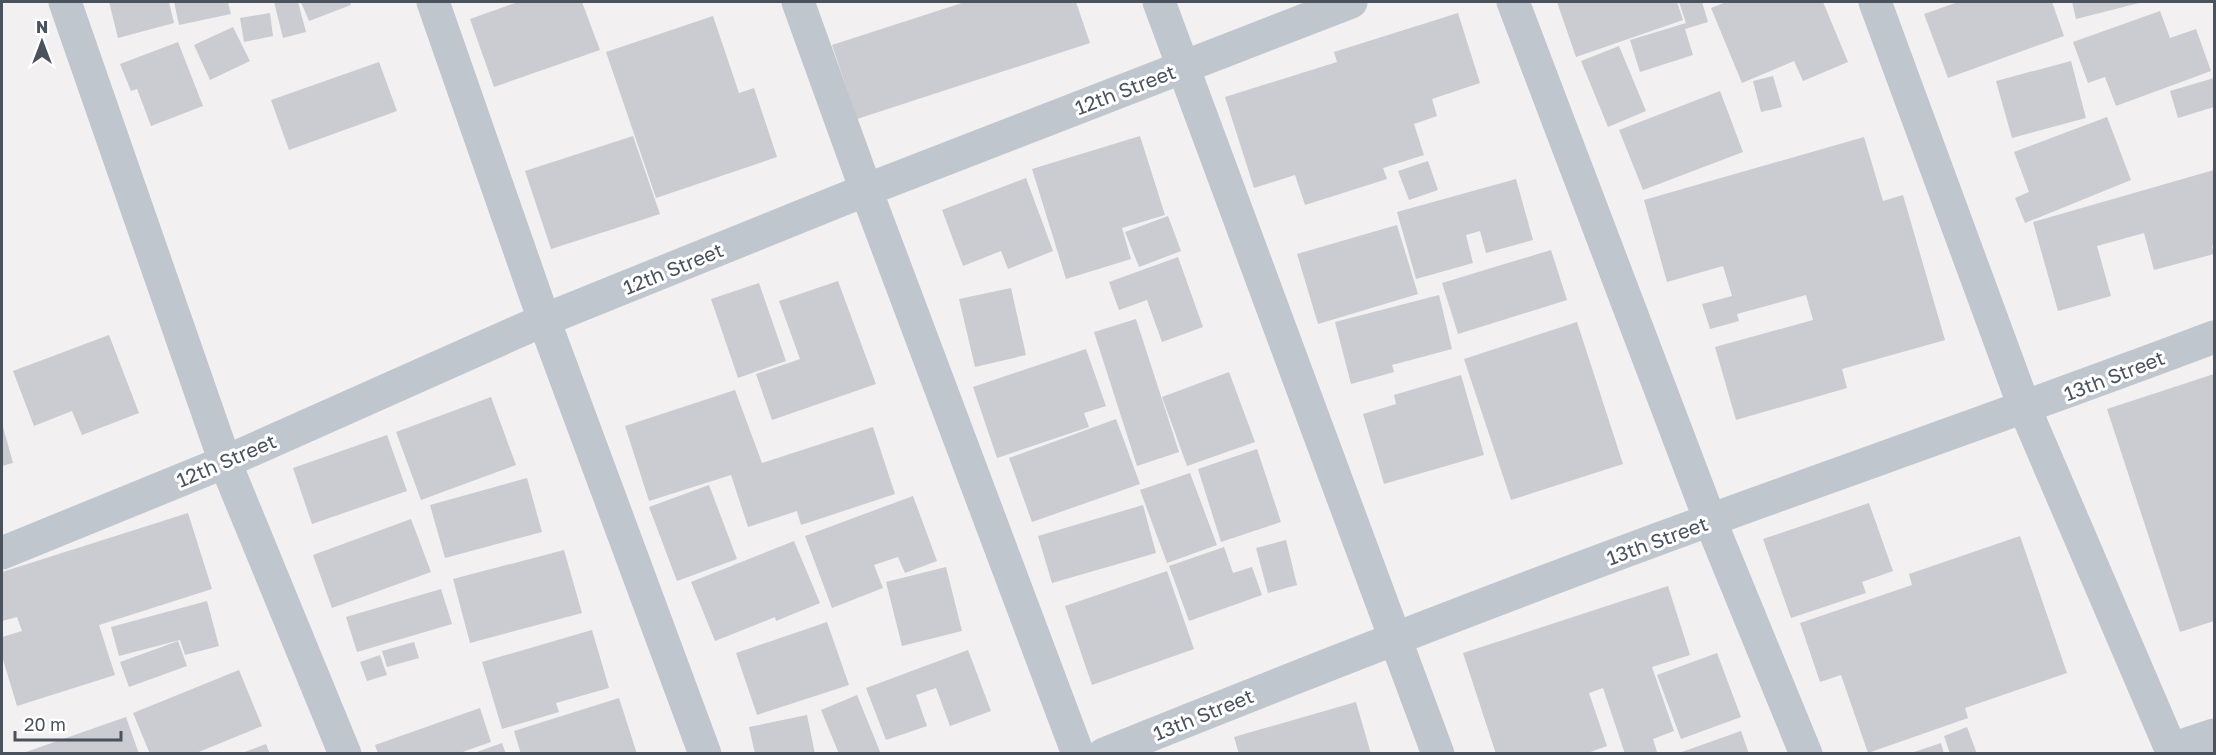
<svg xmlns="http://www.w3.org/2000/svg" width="2216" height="755" font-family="'Golos Text',sans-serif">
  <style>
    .building { fill: #caccd2 }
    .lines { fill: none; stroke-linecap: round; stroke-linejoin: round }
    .minor { stroke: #bfc6ce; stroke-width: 33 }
    .labels { text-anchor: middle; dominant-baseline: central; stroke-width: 6; stroke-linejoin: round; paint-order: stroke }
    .street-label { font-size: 20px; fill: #49525d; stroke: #fff }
  </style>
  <rect width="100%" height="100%" fill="#f2f0f0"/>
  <g class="building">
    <path d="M109,2H169L174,23L118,38Z"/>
    <path d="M174,2H228L231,14L179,25Z"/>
    <path d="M274,2H298L306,32L283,38Z"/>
    <path d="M301,2H350L351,5L309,21Z"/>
    <path d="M518,2H582L600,50L494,87L470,19Z"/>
    <path d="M965,2H1076L1090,43L857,119L832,45Z"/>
    <path d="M1557,2H1677L1683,20L1576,57Z"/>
    <path d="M1679,2H1702L1708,22L1685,29L1693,55L1640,72L1630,40L1686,23Z"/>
    <path d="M1726,2H1823L1848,62L1803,81L1794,61L1742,83L1711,8Z"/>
    <path d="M1958,2H2052L2064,36L1948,78L1924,14Z"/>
    <path d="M2072,2H2143L2076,19Z"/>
    <path d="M2160,11L2170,38L2196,29L2211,71L2116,106L2105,77L2088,83L2073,42Z"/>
    <path d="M270,13L273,36L244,42L240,18Z"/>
    <path d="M1458,13L1480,83L1432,99L1437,116L1414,124L1424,155L1383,168L1387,179L1305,205L1295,175L1254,188L1225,97L1337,62L1334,52Z"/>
    <path d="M713,16L739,93L754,88L777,157L656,198L606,52Z"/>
    <path d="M233,27L250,61L210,80L194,45Z"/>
    <path d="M178,42L203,106L151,126L137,89L131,91L120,64Z"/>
    <path d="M1619,46L1646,111L1608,127L1581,61Z"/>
    <path d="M2071,61L2086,118L2012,138L1996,81Z"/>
    <path d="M379,62L397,111L289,150L271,100Z"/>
    <path d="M1773,76L1782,107L1761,112L1753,81Z"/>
    <path d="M2214,78V107L2178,118L2170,91Z"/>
    <path d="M1720,91L1743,152L1643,190L1619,130Z"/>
    <path d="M2107,117L2131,180L2025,223L2015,198L2029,192L2014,152Z"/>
    <path d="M633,136L660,214L551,249L525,171Z"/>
    <path d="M1140,136L1165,215L1122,228L1131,259L1066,279L1032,169Z"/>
    <path d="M1864,137L1883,201L1903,195L1945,340L1842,369L1847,388L1736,420L1715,347L1813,320L1806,295L1737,314L1739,321L1710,329L1702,304L1732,296L1723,266L1667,282L1644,200Z"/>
    <path d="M1428,161L1438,190L1409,200L1398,171Z"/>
    <path d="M2214,170V245L2212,246L2214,254L2154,270L2144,233L2097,246L2111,296L2058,311L2033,222Z"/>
    <path d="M1026,178L1053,251L1008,269L1001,251L963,266L942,210Z"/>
    <path d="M1516,179L1533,240L1486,253L1480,231L1466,235L1473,263L1416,279L1397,212Z"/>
    <path d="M1168,216L1181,251L1139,267L1125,232Z"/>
    <path d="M1397,225L1418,294L1318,324L1297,254Z"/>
    <path d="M1551,250L1567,300L1458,334L1442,283Z"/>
    <path d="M1178,257L1203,327L1162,342L1147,300L1119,310L1109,282Z"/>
    <path d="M838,281L876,384L772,420L756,374L800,359L779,301Z"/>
    <path d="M759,283L786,361L738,378L711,299Z"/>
    <path d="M1011,288L1026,355L975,367L959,299Z"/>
    <path d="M1439,295L1452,349L1392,365L1394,372L1351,384L1335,322Z"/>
    <path d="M1136,319L1179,452L1137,466L1094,332Z"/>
    <path d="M1577,322L1623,464L1511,500L1464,359Z"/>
    <path d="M109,335L139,413L82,435L72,411L34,426L13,371Z"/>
    <path d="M1086,349L1106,406L1084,413L1089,427L997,458L973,387Z"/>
    <path d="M1229,372L1255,442L1187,466L1162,397Z"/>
    <path d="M2214,374V621L2180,632L2107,409Z"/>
    <path d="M1461,375L1484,455L1384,484L1363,414L1396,404L1394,395Z"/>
    <path d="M735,390L762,463L873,427L895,494L801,525L797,511L748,527L731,475L649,501L625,426Z"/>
    <path d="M491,397L516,465L421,500L396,432Z"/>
    <path d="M1116,419L1140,484L1032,522L1009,458Z"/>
    <path d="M2,423L13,463L2,466Z"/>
    <path d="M387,435L407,491L312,524L293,468Z"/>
    <path d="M1257,449L1281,522L1221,542L1198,469Z"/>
    <path d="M1190,473L1217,545L1167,563L1140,490Z"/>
    <path d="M527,478L542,532L445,558L430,505Z"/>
    <path d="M709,485L737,559L677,581L649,507Z"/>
    <path d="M913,496L937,561L905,573L898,557L874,565L883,588L832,608L805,536Z"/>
    <path d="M1869,503L1893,571L1862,582L1866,593L1791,618L1763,539Z"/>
    <path d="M1143,505L1156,553L1052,583L1038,536Z"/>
    <path d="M188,513L212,589L99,625L115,675L17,706L2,656V637L22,631L17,617L2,621V572Z"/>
    <path d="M411,519L431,572L332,608L313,555Z"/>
    <path d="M2020,536L2067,673L1965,708L1968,718L1868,753L1841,675L1820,682L1800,623L1912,585L1909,574Z"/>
    <path d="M1286,540L1297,585L1268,593L1256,548Z"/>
    <path d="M794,541L820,603L776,621L775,617L715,641L691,582Z"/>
    <path d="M1224,547L1233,573L1252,567L1262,595L1189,621L1169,566Z"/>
    <path d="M564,550L582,613L470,643L453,579Z"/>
    <path d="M946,567L962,631L902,646L886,582Z"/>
    <path d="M1167,571L1194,649L1092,685L1065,606Z"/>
    <path d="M1668,586L1690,655L1652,667L1674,731L1653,739L1657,752L1625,754L1603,688L1589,693L1607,746L1585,754H1496L1463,653Z"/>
    <path d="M441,589L452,624L357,652L346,617Z"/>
    <path d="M207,601L219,646L185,655L180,640L119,656L111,627Z"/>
    <path d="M827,622L849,685L757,715L736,653Z"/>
    <path d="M592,630L609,688L556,703L559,712L502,729L482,662Z"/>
    <path d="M178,641L187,666L129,687L120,662Z"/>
    <path d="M414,642L419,658L387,667L382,651Z"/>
    <path d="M968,650L991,711L950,726L936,688L916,695L927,726L886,740L866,688Z"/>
    <path d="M1717,653L1741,717L1681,739L1657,675Z"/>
    <path d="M380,655L387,675L367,681L360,662Z"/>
    <path d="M239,670L262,726L194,754H150L133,713Z"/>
    <path d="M857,695L881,754H839L821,710Z"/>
    <path d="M619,698L637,754H521L514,731Z"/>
    <path d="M1356,702L1371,754H1239L1234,737Z"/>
    <path d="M480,708L491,742L457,754H378L375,745Z"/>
    <path d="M807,715L815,754H755L749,727Z"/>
    <path d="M126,717L139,754H23V753Z"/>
    <path d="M1967,727L1977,754H1950L1944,736Z"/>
    <path d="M1741,731L1749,754H1679V753Z"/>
    <path d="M502,743L506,754H474V753Z"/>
    <path d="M1941,743L1944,754H1912L1911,753Z"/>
    <path d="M266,744L270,754H242V753Z"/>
  </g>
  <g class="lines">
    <g class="minor">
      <path d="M65,2L225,462L345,754"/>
      <path d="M433,2L544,320L705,754"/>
      <path d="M798,2L866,190L1078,754"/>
      <path d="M1159,2L1438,754"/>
      <path d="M1513,2L1710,520L1806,754"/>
      <path d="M1875,2L2025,409L2173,754"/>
      <path d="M2,553L225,462L544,320L866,190L1351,2"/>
      <path d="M2172,749L2214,735"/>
      <path d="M1104,754C1305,673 1507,594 1710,520C1878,459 2047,400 2214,337"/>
    </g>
  </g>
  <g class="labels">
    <g class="street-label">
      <text transform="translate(1125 89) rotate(-21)">12th Street</text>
      <text transform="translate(673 268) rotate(-22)">12th Street</text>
      <text transform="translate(2114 375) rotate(-21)">13th Street</text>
      <text transform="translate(226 460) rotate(-23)">12th Street</text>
      <text transform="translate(1657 540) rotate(-20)">13th Street</text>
      <text transform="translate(1203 714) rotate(-22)">13th Street</text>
    </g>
  </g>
  <rect width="2216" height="755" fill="none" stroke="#49525d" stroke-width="6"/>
  <g transform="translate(42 42)" stroke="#ffffff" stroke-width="4.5" paint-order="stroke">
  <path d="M0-4.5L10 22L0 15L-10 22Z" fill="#49525d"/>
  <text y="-9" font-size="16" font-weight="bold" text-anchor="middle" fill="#49525d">N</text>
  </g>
  <path d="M15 731v9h106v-9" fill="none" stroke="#49525d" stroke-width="3"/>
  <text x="24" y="731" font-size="18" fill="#49525d" stroke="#ffffff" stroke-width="4.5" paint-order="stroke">20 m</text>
</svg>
